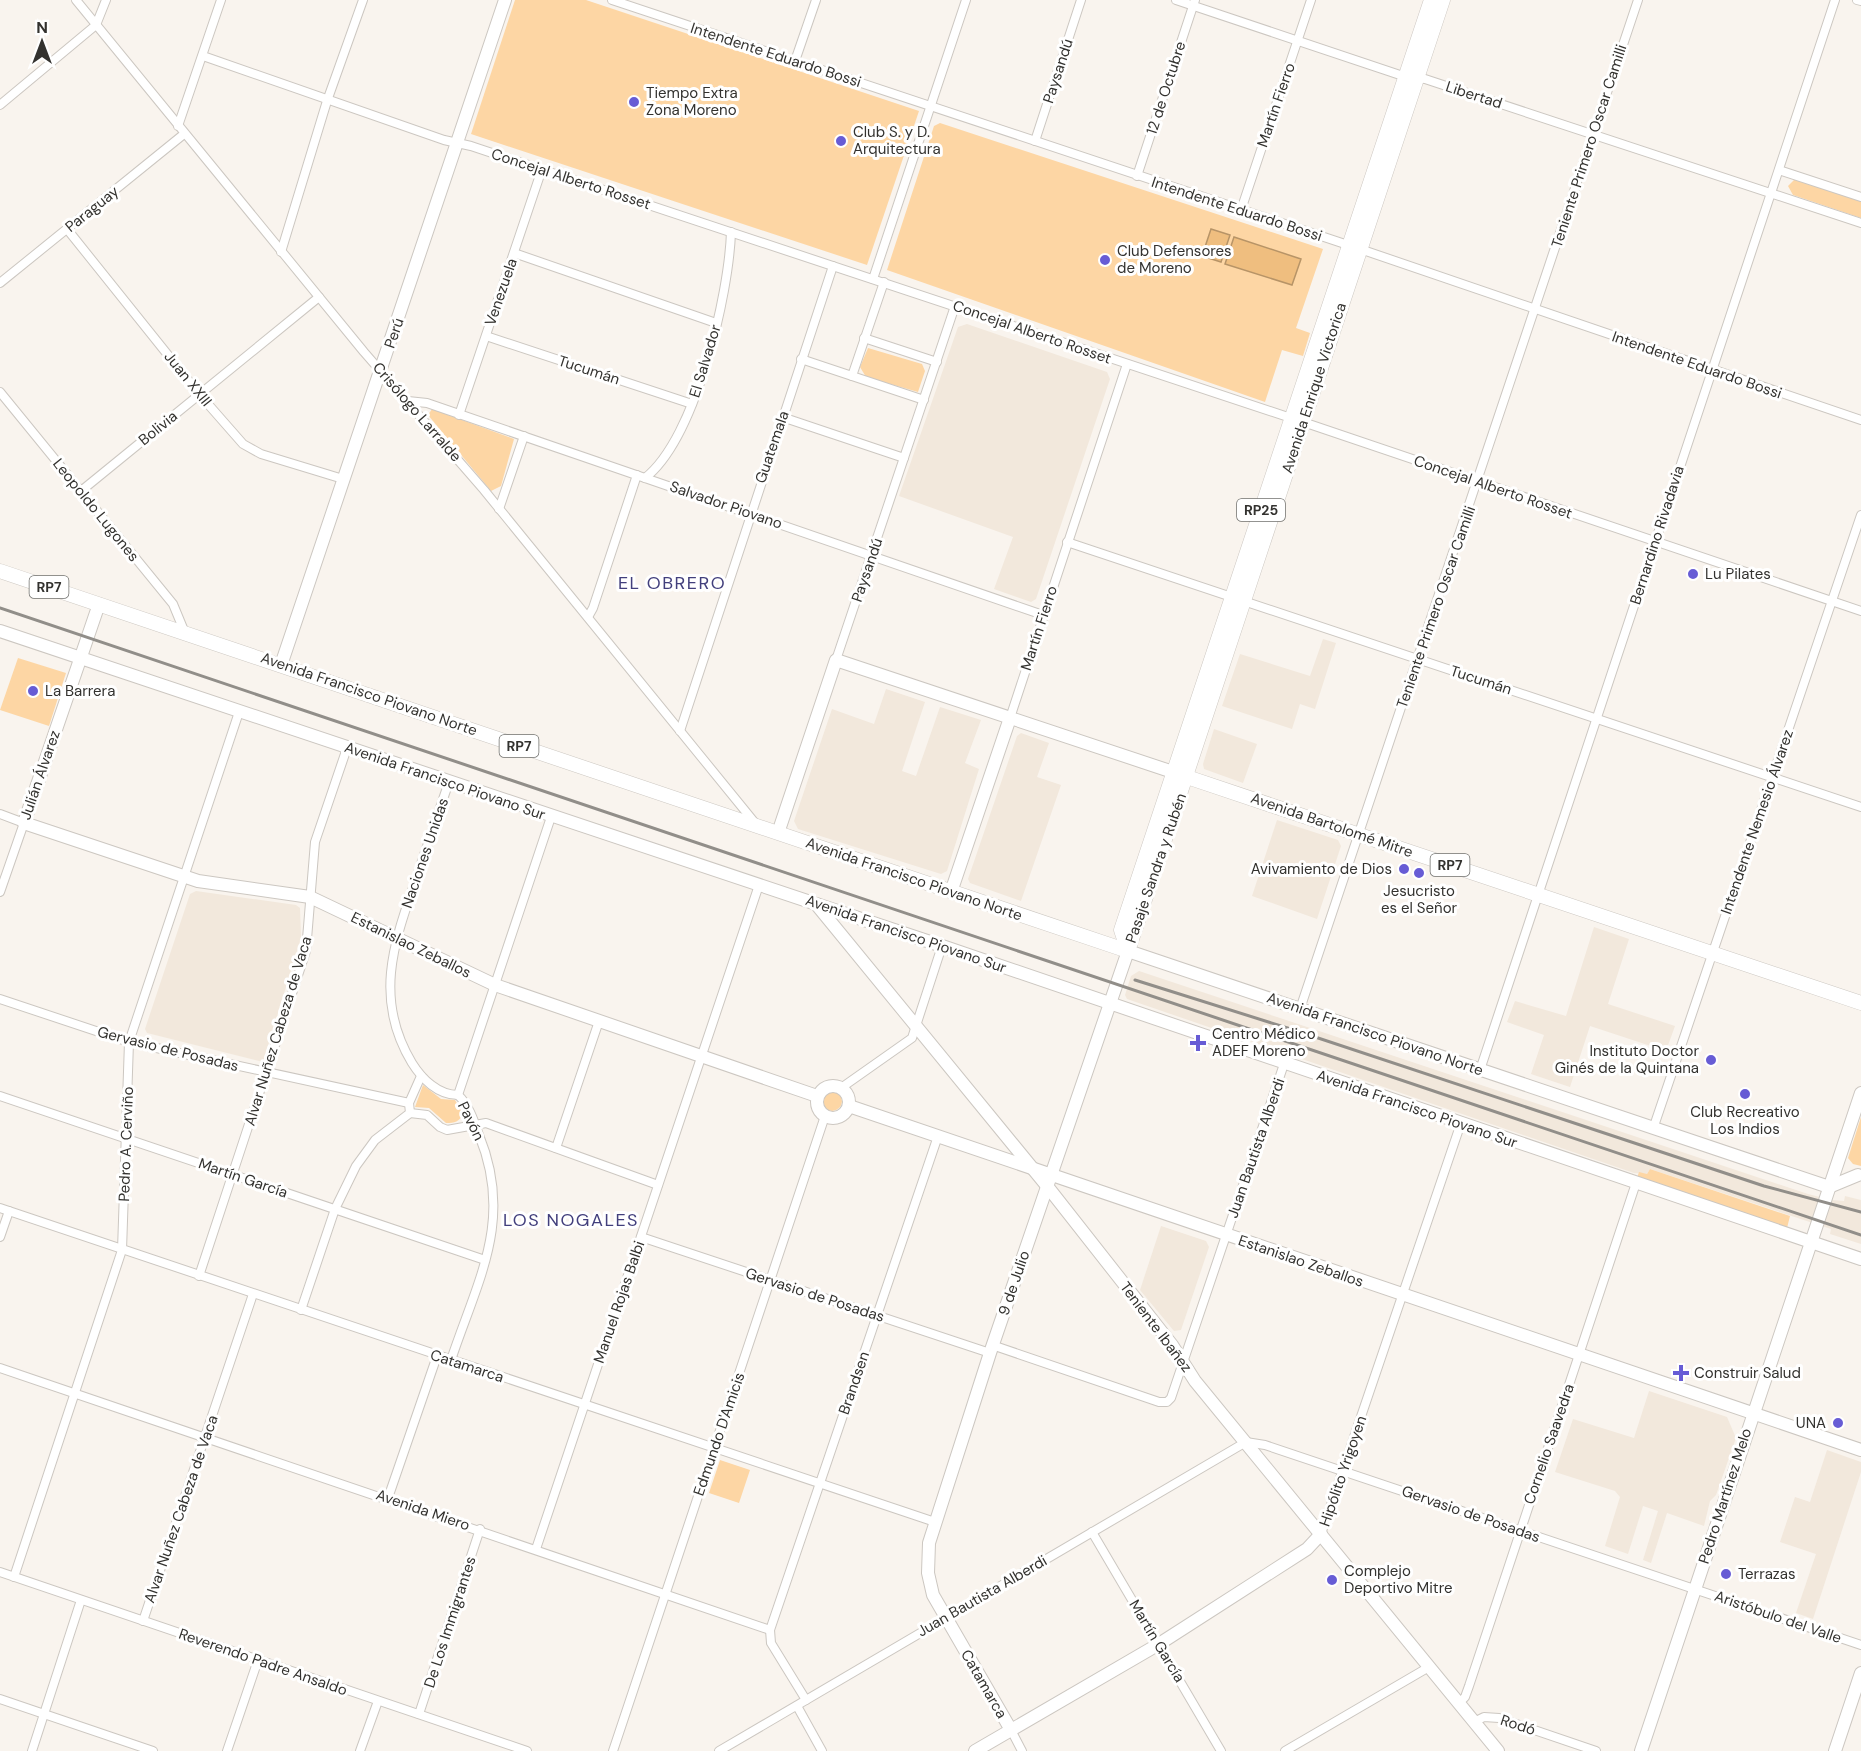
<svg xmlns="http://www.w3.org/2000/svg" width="1861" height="1751" font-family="'DM Sans',sans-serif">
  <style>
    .built { fill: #f2e8dc }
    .green { fill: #fdd6a4 }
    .water { fill: #efbe7f; stroke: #b79467; stroke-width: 1.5 }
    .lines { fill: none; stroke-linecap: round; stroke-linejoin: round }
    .street-casing { stroke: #ccc7c1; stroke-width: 10 }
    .secondary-casing { stroke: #ccc7c1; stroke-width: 14 }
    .primary-casing { stroke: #ccc7c1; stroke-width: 15 }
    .street { stroke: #fff; stroke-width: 8 }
    .secondary { stroke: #fff; stroke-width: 12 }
    .primary { stroke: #fff; stroke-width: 14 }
    .rail { stroke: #918e89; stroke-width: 3 }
    .poi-dot { fill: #675cd5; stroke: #fff; stroke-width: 2 }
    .labels { text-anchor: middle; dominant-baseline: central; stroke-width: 6; stroke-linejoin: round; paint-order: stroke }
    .shield { fill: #fff; stroke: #70706d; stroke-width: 1.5 }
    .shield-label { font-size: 14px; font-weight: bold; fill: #33322f }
    .street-label { font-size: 15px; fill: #33322f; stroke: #fff }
    .poi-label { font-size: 15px; fill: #33322f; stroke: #fff; text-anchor: start }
    .quarter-label { font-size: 18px; letter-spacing: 1.5px; fill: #423f7c; stroke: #fff }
  </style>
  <rect width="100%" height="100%" fill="#f9f4ee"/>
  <g class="built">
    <path d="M967,324L1107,372L1110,379L1036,599L1031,602L994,589L1013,537L899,496L958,327Z"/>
    <path d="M1323,639L1336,643L1315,709L1300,704L1292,729L1222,706L1240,654L1310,676Z"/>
    <path d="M886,689L925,702L902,771L916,776L940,707L981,720L965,763L979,769L947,871L941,874L798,829L794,821L832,709L874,724Z"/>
    <path d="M1214,729L1257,744L1243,783L1204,769L1203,764Z"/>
    <path d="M1021,733L1049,743L1037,777L1061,785L1021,901L970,883L968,879L1017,736Z"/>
    <path d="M1277,820L1338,840L1341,846L1317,919L1252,896Z"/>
    <path d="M196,891L296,905L300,908L301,938L263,1062L147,1033L145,1029L190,894Z"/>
    <path d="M1594,927L1629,939L1608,1004L1675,1026L1666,1051L1590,1026L1570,1087L1531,1074L1544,1035L1507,1022L1515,1001L1566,1016Z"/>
    <path d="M1139,971L1808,1194L1832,1200L1844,1201L1845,1196L1861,1200V1244L1830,1234L1831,1229L1650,1169L1647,1174L1634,1173L1127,999L1125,995L1131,976Z"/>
    <path d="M1161,1226L1206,1241L1209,1247L1181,1330L1174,1331L1140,1290Z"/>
    <path d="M1649,1391L1727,1417L1736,1438L1716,1495L1710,1501L1704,1526L1667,1513L1651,1563L1643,1560L1658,1511L1643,1506L1628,1554L1605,1546L1620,1497L1615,1491L1555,1472L1573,1419L1634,1438Z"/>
    <path d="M1827,1450L1861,1462V1472L1813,1619L1796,1613L1816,1554L1780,1542L1795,1497L1810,1502Z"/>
  </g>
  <g class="green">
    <path d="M515,0H586L919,111L867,265L471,134Z"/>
    <path d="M940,123L1323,249L1296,328L1310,333L1303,356L1282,350L1265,402L887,270L934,126Z"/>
    <path d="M1795,179L1861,201V218L1793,195L1788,186Z"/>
    <path d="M868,348L922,364L925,371L918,392L866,377L860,367Z"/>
    <path d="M432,409L514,439L501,486L491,491L428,415Z"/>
    <path d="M18,658L66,673L49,726L0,710Z"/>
    <path d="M423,1085L441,1099L455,1100L463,1114C459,1122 455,1123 446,1123L429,1108L415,1107Z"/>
    <circle cx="832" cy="1101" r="10"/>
    <path d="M1861,1117V1166L1853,1164L1848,1158Z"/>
    <path d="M1650,1169L1790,1216L1787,1228L1637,1178L1639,1172L1647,1174Z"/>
    <path d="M720,1460L750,1470L739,1503L709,1493Z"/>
  </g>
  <g class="water">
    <path d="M1211,229L1230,235L1221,262L1202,256Z"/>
    <path d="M1234,237L1301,259L1292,285L1225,264Z"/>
  </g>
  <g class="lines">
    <defs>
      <g id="street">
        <path d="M76,0L364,352L484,490L755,823"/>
        <path d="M612,0L1360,249L1861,420"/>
        <path d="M1176,0L1406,77L1425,79L1861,223"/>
        <path d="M1857,0L1861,1"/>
        <path d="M203,56L444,140L471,146L1303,422L1861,611"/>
        <path d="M795,61L816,0"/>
        <path d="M0,105L96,25L106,0"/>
        <path d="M178,126L221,0"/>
        <path d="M1035,141L1081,0"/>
        <path d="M1779,170L1861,197"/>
        <path d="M1137,176L1195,0"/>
        <path d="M1241,210L1311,0"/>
        <path d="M67,229L200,395L243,444L261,454L343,479"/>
        <path d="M281,252L327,101L363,0"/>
        <path d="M514,253L716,323"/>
        <path d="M873,279L966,0"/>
        <path d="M0,283L184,134"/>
        <path d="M486,336L692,404"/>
        <path d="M864,338L937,362"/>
        <path d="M801,359L924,400"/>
        <path d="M852,376L884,282"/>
        <path d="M0,392L173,604L185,633"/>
        <path d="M408,401L427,403L1043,615"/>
        <path d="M459,415L542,169"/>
        <path d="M782,417L904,458"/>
        <path d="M645,478C696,438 729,294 731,232"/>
        <path d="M81,491L319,297"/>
        <path d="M499,509L524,436"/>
        <path d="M1067,542L1861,807"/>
        <path d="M588,617L593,608L637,475"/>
        <path d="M836,660L955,306"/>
        <path d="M1010,718L1127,364"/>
        <path d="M680,731L833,266"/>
        <path d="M449,782C437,816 426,849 415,882C393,945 374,1000 412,1063C422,1079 438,1095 458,1095"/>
        <path d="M0,814L24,823L0,892"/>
        <path d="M0,999L129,1042L409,1103"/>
        <path d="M1300,1009L1638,0"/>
        <path d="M1480,1070L1835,0"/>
        <path d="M841,1088L912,1038L942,946"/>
        <path d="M458,1095L551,817"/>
        <path d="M0,1096L485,1260"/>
        <path d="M410,1113L427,1115L440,1127L447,1130L486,1123L658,1185"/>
        <path d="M1653,1129L1861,515"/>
        <path d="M556,1148L599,1021"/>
        <path d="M0,1208L935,1522"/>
        <path d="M0,1237L9,1211"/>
        <path d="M641,1237L990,1353"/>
        <path d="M199,1276L306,951L315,842L347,748"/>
        <path d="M301,1310L335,1209L356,1166L375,1140L410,1113L409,1103L421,1076"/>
        <path d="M992,1345L1159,1402H1167L1171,1398L1284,1064"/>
        <path d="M451,1360C478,1279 514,1220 479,1135C474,1121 469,1105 458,1095"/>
        <path d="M0,1368L770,1630"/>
        <path d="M388,1498L437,1356"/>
        <path d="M1092,1532L1221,1751"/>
        <path d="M1321,1534L1461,1123"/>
        <path d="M536,1549L759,885"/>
        <path d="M0,1572L527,1751"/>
        <path d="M14,1577L122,1250L129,1042L239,712"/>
        <path d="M143,1621L253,1294"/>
        <path d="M0,1699L153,1751"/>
        <path d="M806,1700L771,1643L770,1630L938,1136"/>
        <path d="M1459,1703L1465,1697L1469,1686L1636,1183"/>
        <path d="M797,1706L822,1751"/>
        <path d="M419,1714L480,1529"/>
        <path d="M1474,1722L1484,1717L1499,1718L1596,1751"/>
        <path d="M1011,1730L1022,1751"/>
        <path d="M32,1751L81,1600"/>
        <path d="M227,1751L258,1660"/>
        <path d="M360,1751L378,1701"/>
        <path d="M613,1751L825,1116"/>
        <path d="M719,1751L1246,1442L1265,1445L1861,1645"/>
        <path d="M1285,1751L1429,1667"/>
      </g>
      <g id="secondary">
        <path d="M99,604L24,823L198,881L310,897L495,985L817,1096"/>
        <path d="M0,631L942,946L1861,1259"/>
        <path d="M281,665L505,0"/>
        <path d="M778,833L836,660L1173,772"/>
        <path d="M951,892L1010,718"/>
        <path d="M816,904L1047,1186L1172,1345L1195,1381L1498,1751"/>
        <circle cx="833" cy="1102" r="16"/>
        <path d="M849,1106L1861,1450"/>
        <path d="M1829,1187L1858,1175"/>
        <path d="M1011,1730L933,1595L928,1573L929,1543L990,1353L1128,951L1829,1187"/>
        <path d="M975,1751L1159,1644L1307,1549L1321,1534"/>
        <path d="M1641,1751L1861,1093"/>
        <path d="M1835,1751L1861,1673"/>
      </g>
      <g id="primary">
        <path d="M0,571L1128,951"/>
        <path d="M1181,775L1861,1003"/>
        <path d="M1128,951L1121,930L1431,0"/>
        <path d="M1128,951L1443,0"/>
      </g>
    </defs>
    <use href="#street" class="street-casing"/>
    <use href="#secondary" class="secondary-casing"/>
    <use href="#primary" class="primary-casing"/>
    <use href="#street" class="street"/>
    <use href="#secondary" class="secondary"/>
    <use href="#primary" class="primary"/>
    <g class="rail">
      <path d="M0,608L1861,1235"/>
      <path d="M1135,980L1294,1030L1764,1186L1861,1212"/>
    </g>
  </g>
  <g class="poi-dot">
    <circle cx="634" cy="102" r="6"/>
    <circle cx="841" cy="141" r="6"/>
    <circle cx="1105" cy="260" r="6"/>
    <circle cx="1693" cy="574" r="6"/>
    <circle cx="33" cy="691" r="6"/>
    <circle cx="1404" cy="869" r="6"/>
    <circle cx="1419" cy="873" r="6"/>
    <path d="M1195 1034h6v6h6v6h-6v6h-6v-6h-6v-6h6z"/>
    <circle cx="1711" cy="1060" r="6"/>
    <circle cx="1745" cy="1094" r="6"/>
    <path d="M1678 1364h6v6h6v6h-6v6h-6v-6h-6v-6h6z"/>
    <circle cx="1838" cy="1423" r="6"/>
    <circle cx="1726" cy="1574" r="6"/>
    <circle cx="1332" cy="1580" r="6"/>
  </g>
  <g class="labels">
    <g class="shield">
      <rect x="1237" y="499" width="48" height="22" rx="4.5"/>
      <rect x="29.5" y="576" width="39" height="22" rx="4.5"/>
      <rect x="499.5" y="735" width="39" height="22" rx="4.5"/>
      <rect x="1430.5" y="854" width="39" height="22" rx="4.5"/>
    </g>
    <g class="shield-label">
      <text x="1261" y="510">RP25</text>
      <text x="49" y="587">RP7</text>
      <text x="519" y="746">RP7</text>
      <text x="1450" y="865">RP7</text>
    </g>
    <g class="street-label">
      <text transform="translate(776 55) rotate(18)">Intendente Eduardo Bossi</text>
      <text transform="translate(1058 71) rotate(-72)">Paysandú</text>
      <text transform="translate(1166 88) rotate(-72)">12 de Octubre</text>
      <text transform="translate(1474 95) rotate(18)">Libertad</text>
      <text transform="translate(1276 105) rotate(-71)">Martín Fierro</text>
      <text transform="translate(1589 146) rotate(-72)">Teniente Primero Oscar Camilli</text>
      <text transform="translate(571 179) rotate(18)">Concejal Alberto Rosset</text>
      <text transform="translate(92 209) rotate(-39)">Paraguay</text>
      <text transform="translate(1237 209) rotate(18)">Intendente Eduardo Bossi</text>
      <text transform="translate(501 292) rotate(-71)">Venezuela</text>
      <text transform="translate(1032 332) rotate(19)">Concejal Alberto Rosset</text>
      <text transform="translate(394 333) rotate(-71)">Perú</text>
      <text transform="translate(705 361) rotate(-73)">El Salvador</text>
      <text transform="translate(1697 365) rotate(19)">Intendente Eduardo Bossi</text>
      <text transform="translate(589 370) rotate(18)">Tucumán</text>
      <text transform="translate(188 379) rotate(51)">Juan XXIII</text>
      <text transform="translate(1314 388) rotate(-72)">Avenida Enrique Victorica</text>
      <text transform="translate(417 412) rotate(49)">Crisólogo Larralde</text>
      <text transform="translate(158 428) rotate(-39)">Bolivia</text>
      <text transform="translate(772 447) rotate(-71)">Guatemala</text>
      <text transform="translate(1493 487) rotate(19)">Concejal Alberto Rosset</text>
      <text transform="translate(726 505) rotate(19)">Salvador Piovano</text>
      <text transform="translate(96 510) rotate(51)">Leopoldo Lugones</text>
      <text transform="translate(1657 535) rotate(-72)">Bernardino Rivadavia</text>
      <text transform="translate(867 570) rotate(-71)">Paysandú</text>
      <text transform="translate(1436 607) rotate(-71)">Teniente Primero Oscar Camilli</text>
      <text transform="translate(1039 628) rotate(-72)">Martín Fierro</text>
      <text transform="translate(1481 680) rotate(18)">Tucumán</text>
      <text transform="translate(369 694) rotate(19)">Avenida Francisco Piovano Norte</text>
      <text transform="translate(40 775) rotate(-71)">Julián Álvarez</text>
      <text transform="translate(445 781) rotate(19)">Avenida Francisco Piovano Sur</text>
      <text transform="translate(1757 822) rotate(-71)">Intendente Nemesio Álvarez</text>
      <text transform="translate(1332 825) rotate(19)">Avenida Bartolomé Mitre</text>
      <text transform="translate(425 853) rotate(-71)">Naciones Unidas</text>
      <text transform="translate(1156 868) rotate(-71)">Pasaje Sandra y Rubén</text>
      <text transform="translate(914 879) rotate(19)">Avenida Francisco Piovano Norte</text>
      <text transform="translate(906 934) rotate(19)">Avenida Francisco Piovano Sur</text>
      <text transform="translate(411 945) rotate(26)">Estanislao Zeballos</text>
      <text transform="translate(278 1031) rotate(-73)">Alvar Nuñez Cabeza de Vaca</text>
      <text transform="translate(1375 1034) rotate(19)">Avenida Francisco Piovano Norte</text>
      <text transform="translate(168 1049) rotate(14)">Gervasio de Posadas</text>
      <text transform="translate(1417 1109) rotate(19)">Avenida Francisco Piovano Sur</text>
      <text transform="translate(471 1121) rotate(64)">Pavón</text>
      <text transform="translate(126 1144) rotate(-88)">Pedro A. Cerviño</text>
      <text transform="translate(1256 1148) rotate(-71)">Juan Bautista Alberdi</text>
      <text transform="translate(243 1178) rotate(19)">Martín García</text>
      <text transform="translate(1301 1261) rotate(19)">Estanislao Zeballos</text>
      <text transform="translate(1014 1283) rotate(-71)">9 de Julio</text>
      <text transform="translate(815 1295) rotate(18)">Gervasio de Posadas</text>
      <text transform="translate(619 1302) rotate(-71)">Manuel Rojas Balbi</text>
      <text transform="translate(1156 1327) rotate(53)">Teniente Ibañez</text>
      <text transform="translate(467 1366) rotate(18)">Catamarca</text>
      <text transform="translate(854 1383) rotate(-71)">Brandsen</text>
      <text transform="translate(719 1434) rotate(-71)">Edmundo D'Amicis</text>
      <text transform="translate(1549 1444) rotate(-71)">Cornelio Saavedra</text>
      <text transform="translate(1343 1471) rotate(-71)">Hipólito Yrigoyen</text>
      <text transform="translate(1725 1496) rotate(-72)">Pedro Martínez Melo</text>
      <text transform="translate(181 1509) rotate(-71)">Alvar Nuñez Cabeza de Vaca</text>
      <text transform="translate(423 1510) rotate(19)">Avenida Miero</text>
      <text transform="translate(1471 1514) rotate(19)">Gervasio de Posadas</text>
      <text transform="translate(982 1596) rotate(-30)">Juan Bautista Alberdi</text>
      <text transform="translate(1778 1617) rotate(19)">Aristóbulo del Valle</text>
      <text transform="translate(450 1622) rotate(-72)">De Los Immigrantes</text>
      <text transform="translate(1157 1641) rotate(59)">Martín García</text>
      <text transform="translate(263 1662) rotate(19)">Reverendo Padre Ansaldo</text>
      <text transform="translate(984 1684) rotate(60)">Catamarca</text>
      <text transform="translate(1518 1725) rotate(18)">Rodó</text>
    </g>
    <g class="poi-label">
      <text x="646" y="93">Tiempo Extra<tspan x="646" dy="17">Zona Moreno</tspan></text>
      <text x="853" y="132">Club S. y D.<tspan x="853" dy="17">Arquitectura</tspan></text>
      <text x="1117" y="251">Club Defensores<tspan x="1117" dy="17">de Moreno</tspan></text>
      <text x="1705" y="574">Lu Pilates</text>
      <text x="45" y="691">La Barrera</text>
      <text x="1392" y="869" text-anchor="end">Avivamiento de Dios</text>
      <text x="1419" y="891" text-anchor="middle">Jesucristo<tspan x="1419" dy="17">es el Señor</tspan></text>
      <text x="1212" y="1034">Centro Médico<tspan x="1212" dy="17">ADEF Moreno</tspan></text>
      <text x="1699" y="1051" text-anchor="end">Instituto Doctor<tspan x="1699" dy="17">Ginés de la Quintana</tspan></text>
      <text x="1745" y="1112" text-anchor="middle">Club Recreativo<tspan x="1745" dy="17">Los Indios</tspan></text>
      <text x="1694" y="1373">Construir Salud</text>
      <text x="1826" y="1423" text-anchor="end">UNA</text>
      <text x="1344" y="1571">Complejo<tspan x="1344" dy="17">Deportivo Mitre</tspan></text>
      <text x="1738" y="1574">Terrazas</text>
    </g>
    <g class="quarter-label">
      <text x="672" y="583">EL OBRERO</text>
      <text x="571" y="1220">LOS NOGALES</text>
    </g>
  </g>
  <g transform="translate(42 42)" stroke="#ffffff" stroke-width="4.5" paint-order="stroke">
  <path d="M0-4.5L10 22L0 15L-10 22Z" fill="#33322f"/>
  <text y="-9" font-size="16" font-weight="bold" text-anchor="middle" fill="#33322f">N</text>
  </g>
</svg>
